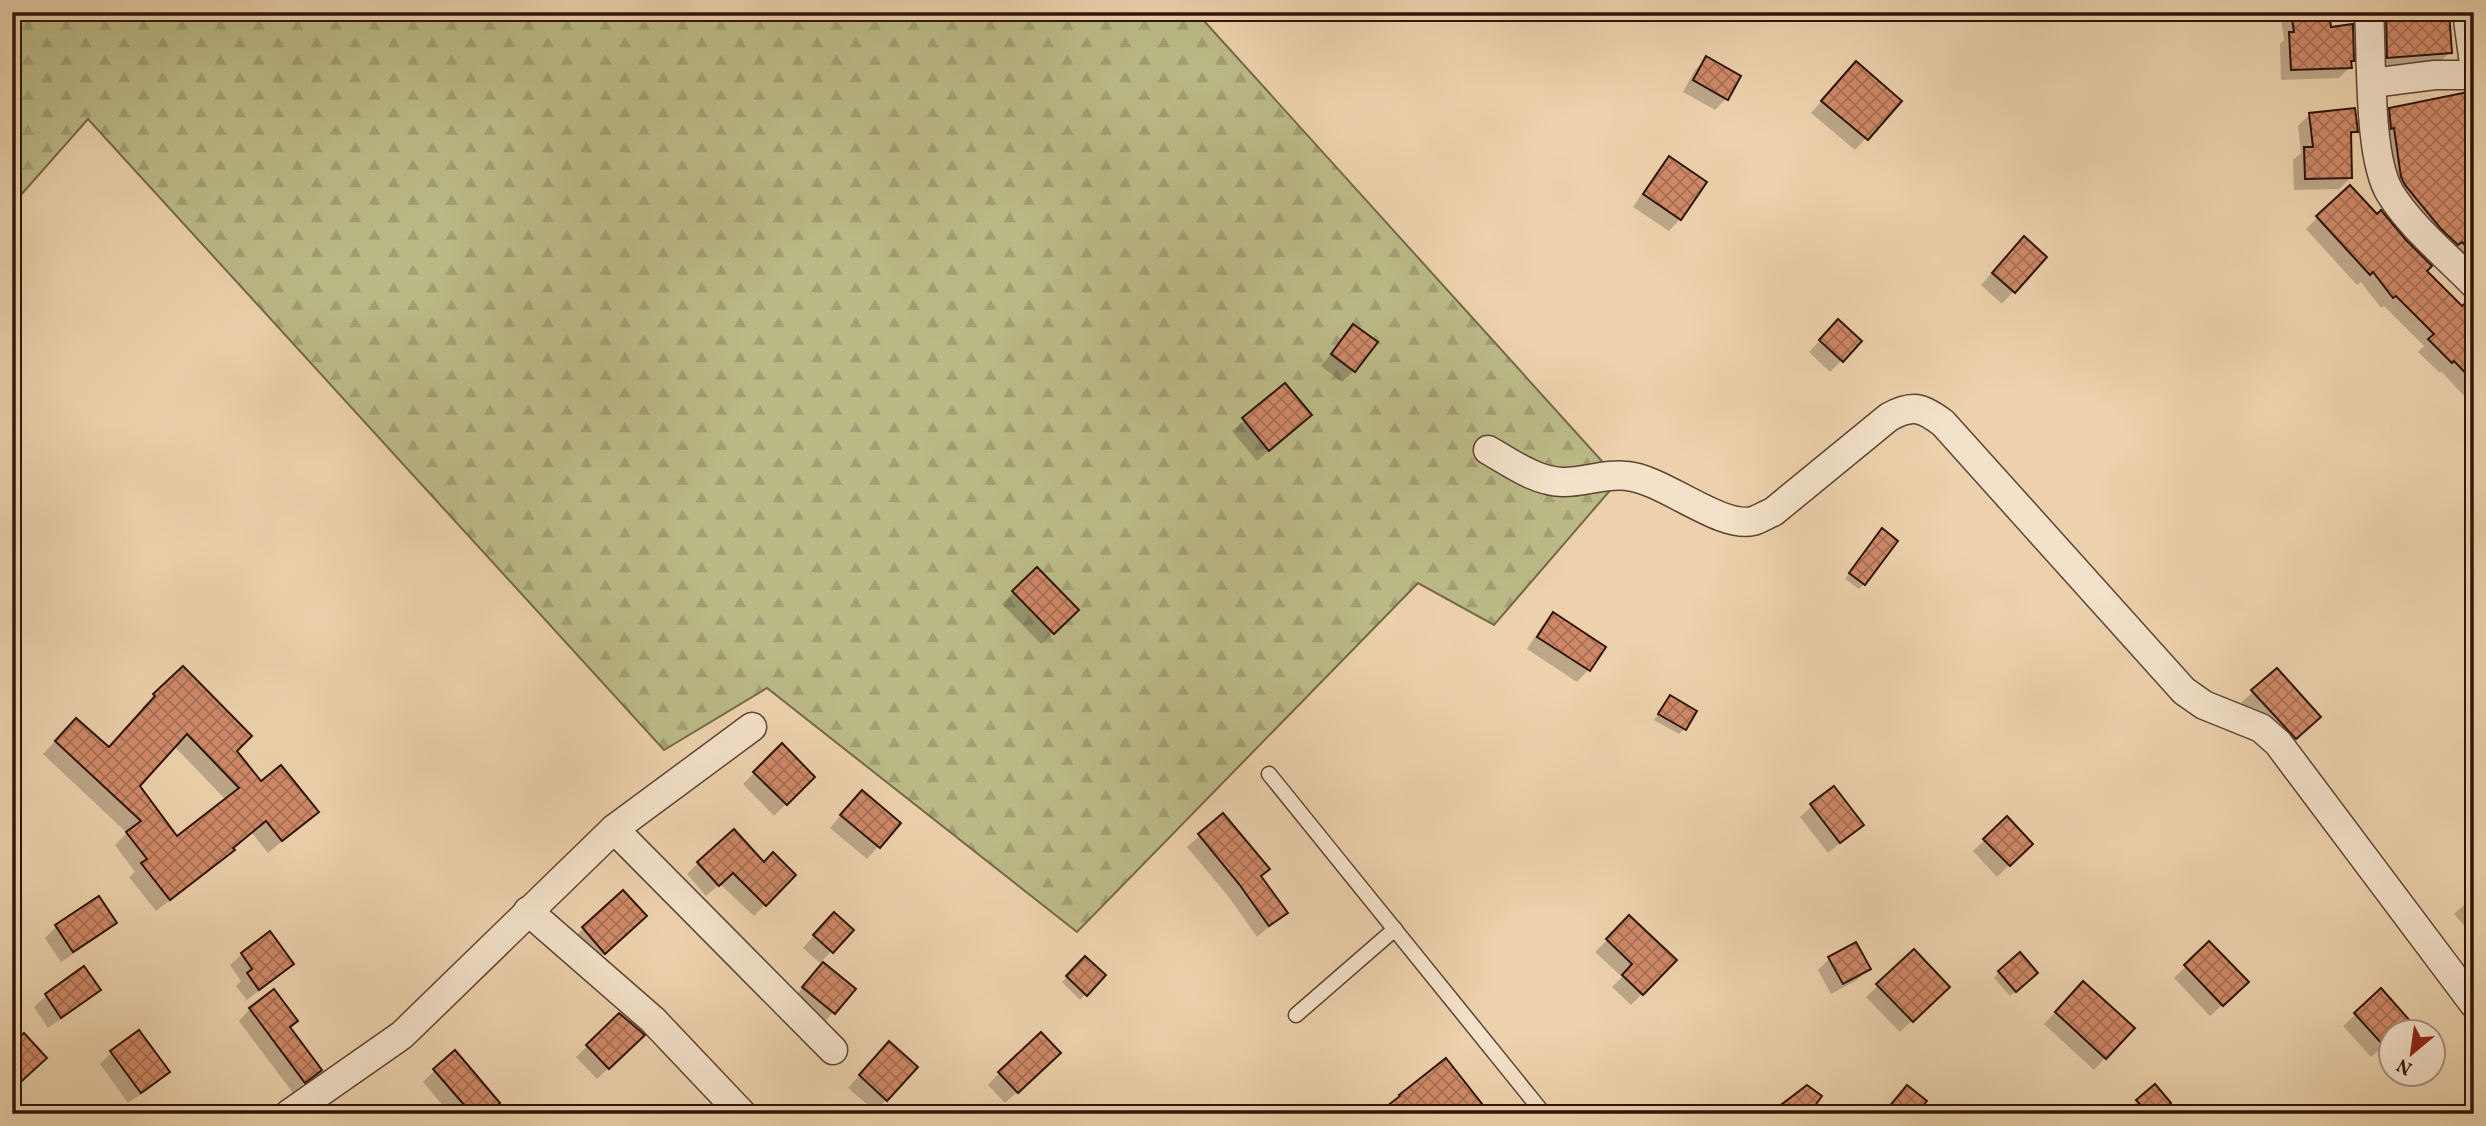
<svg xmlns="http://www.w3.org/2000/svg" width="2486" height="1126" font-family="Vollkorn,serif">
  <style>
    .forest { fill: url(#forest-firs); stroke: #756849; stroke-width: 2 }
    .shadow { fill: #0003; fill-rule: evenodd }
    .building { fill: url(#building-cross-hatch); stroke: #2f150b; stroke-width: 2; fill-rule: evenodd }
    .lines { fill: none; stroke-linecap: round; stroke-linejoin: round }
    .service-casing { stroke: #5e4433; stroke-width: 17 }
    .minor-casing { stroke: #5e4433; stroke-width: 31 }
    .service { stroke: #f3e1c9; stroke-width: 14 }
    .minor { stroke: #f3e1c9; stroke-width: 28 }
  </style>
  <defs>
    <pattern id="forest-firs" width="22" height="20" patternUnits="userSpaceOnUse" patternTransform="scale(1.75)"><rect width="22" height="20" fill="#bbba87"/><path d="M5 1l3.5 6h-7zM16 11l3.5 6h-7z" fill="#a19f73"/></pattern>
    <pattern id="building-cross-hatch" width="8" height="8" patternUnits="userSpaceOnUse" patternTransform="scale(1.75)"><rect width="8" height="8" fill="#cf8968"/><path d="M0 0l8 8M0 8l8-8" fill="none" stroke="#a86f54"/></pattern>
  </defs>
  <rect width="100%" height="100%" fill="#ecd1ac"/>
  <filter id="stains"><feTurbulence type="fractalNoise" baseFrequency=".00286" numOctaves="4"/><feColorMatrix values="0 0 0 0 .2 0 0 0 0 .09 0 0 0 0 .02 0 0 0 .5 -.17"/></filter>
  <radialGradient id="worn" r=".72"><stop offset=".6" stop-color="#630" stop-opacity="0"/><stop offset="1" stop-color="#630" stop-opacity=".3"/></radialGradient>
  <path class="forest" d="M12,12H1196L1619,480L1494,625L1418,583L1077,932L767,688L664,750L88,119L12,205Z"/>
  <g class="shadow">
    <path d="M2280,12H2327L2329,29L2352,60L2349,63L2350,67L2339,78L2281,80L2280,44L2284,40Z"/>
    <path d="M2367,12H2447L2450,52L2434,68L2372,73Z"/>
    <path d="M1707,59L1726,99L1715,110L1683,92L1695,70Z"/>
    <path d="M1845,75L1900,101L1855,150L1811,113Z"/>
    <path d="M2474,103V271L2401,207L2378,121L2390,110Z"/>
    <path d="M2310,114L2356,131L2349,138L2351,177L2339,189L2294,190L2293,160L2301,153L2298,126Z"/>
    <path d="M1669,158L1680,219L1669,231L1633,207L1658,170Z"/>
    <path d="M2318,217L2425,272L2462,309L2474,315V407L2441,371L2440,373L2418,352L2424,346L2384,306L2381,308L2361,282L2357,285L2306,229Z"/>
    <path d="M2012,250L2045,257L2002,304L1981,285Z"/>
    <path d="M1353,327L1354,371L1342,382L1321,366Z"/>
    <path d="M1827,333L1842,360L1830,372L1809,352Z"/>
    <path d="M1285,385L1310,415L1257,461L1232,431Z"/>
    <path d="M1877,536L1864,584L1859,589L1845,579Z"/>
    <path d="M1037,569L1076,610L1041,644L1002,604Z"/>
    <path d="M1554,615L1603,648L1588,670L1577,682L1527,649L1542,626Z"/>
    <path d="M183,668L235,751L261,784L317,812L268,853L252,833L220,862L156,911L129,877L135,872L115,845L127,833L43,754L63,733L109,749L144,710L142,708ZM174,746L226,800L176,838L138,786Z"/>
    <path d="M2276,670L2307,729L2284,750L2241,703Z"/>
    <path d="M1670,697L1684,729L1679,734L1654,720Z"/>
    <path d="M782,745L813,777L774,816L743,784Z"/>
    <path d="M850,804L898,824L867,859L830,828Z"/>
    <path d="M1812,806L1862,825L1828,853L1800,817Z"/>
    <path d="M1223,815L1259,877L1285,913L1257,937L1228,896L1187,847Z"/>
    <path d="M2007,819L2031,844L1997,877L1973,851Z"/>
    <path d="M698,863L763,864L794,875L754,916L720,884L706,896L687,874Z"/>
    <path d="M623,892L633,928L593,964L571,940Z"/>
    <path d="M2474,896V937L2454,914Z"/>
    <path d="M1629,918L1675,960L1631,1005L1612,987L1622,977L1595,952Z"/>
    <path d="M115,922L103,934L61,962L45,938L56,927Z"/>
    <path d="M822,926L851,930L820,963L853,989L823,1024L792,1000L822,965L803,948Z"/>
    <path d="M2209,944L2235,993L2210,1016L2174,978Z"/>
    <path d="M1914,951L1947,987L1900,1032L1866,997Z"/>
    <path d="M242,954L292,964L247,1000L236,986L241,981L230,965Z"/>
    <path d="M1085,958L1104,975L1080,1000L1062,982Z"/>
    <path d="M1829,959L1869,969L1857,980L1831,994L1818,970Z"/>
    <path d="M84,969L98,990L87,1001L48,1028L34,1007L46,996Z"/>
    <path d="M1999,972L2031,978L2010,996L1994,978Z"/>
    <path d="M2381,991L2392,1039L2371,1057L2343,1026Z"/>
    <path d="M2072,995L2132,1028L2094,1070L2044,1024Z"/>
    <path d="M250,1009L288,1028L320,1070L293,1093L239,1021Z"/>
    <path d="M619,1015L642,1035L597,1079L576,1057Z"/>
    <path d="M111,1053L167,1072L156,1084L128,1103L100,1064Z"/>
    <path d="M878,1055L886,1100L875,1111L848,1088Z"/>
    <path d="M1047,1065L1005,1103L988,1085L999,1073Z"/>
    <path d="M435,1070L487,1114H450L423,1082Z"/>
    <path d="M2138,1101L2157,1114H2139L2132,1106Z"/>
  </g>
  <g class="building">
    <path d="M2291,12H2329L2331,27L2353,24L2354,61H2351L2352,68L2291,70L2289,32H2294Z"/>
    <path d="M2386,12H2449L2452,53L2387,58Z"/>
    <path d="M1706,56L1741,76L1728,100L1693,80Z"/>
    <path d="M1856,61L1902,101L1868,140L1821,101Z"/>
    <path d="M2468,92H2474V254L2462,242L2458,245L2441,229L2405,185L2401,177L2394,128L2391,129L2389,108Z"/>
    <path d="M2355,108L2358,132H2351L2352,178L2305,179L2304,147H2313L2309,113Z"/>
    <path d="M1669,156L1707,182L1681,220L1643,194Z"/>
    <path d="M2350,185L2377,214L2381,210L2406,240L2432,266L2427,271L2462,306L2469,300H2474V382L2454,361L2452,363L2428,339L2434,334L2396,296L2393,298L2373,272L2370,275L2316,216Z"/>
    <path d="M2024,236L2047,257L2015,293L1992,273Z"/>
    <path d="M1838,319L1862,341L1843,362L1819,340Z"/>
    <path d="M1353,324L1378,342L1355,372L1331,354Z"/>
    <path d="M1285,383L1312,415L1269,451L1242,418Z"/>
    <path d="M1882,528L1898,541L1865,585L1849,573Z"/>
    <path d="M1037,567L1079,610L1054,634L1012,591Z"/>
    <path d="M1553,612L1606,647L1590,671L1537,637Z"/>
    <path d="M183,666L252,736L237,751L261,781L281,765L319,812L282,841L266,821L233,848L235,850L170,900L141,863L147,859L126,832L141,821L55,741L76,718L109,747L155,696L153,694ZM187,734L239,788L177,836L140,786Z"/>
    <path d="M2277,668L2321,717L2296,739L2251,690Z"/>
    <path d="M1670,695L1697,711L1686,730L1658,714Z"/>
    <path d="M782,743L815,777L787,805L753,772Z"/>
    <path d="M1834,786L1864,825L1840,843L1810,804Z"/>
    <path d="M862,790L901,823L880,848L840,815Z"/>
    <path d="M1223,813L1270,869L1261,876L1288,913L1269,926L1239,884L1198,834Z"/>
    <path d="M2007,816L2033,844L2010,866L1983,839Z"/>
    <path d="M734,829L764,862L773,852L796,875L766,906L733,873L719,886L697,862Z"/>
    <path d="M623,890L647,916L605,954L582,927Z"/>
    <path d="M99,896L117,923L73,952L55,925Z"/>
    <path d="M834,912L854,930L833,953L813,935Z"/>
    <path d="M1629,915L1677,960L1643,995L1622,975L1632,964L1606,939Z"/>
    <path d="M270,931L294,964L259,990L247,973L252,969L241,953Z"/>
    <path d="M2209,941L2249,982L2223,1006L2184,965Z"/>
    <path d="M1856,942L1871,969L1843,984L1828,957Z"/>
    <path d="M1914,949L1950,987L1913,1022L1876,984Z"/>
    <path d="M2020,952L2038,973L2016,992L1998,971Z"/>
    <path d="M1085,956L1106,975L1087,996L1066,976Z"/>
    <path d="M823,962L856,989L835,1014L802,987Z"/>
    <path d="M84,966L101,990L61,1018L45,994Z"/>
    <path d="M2083,981L2135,1028L2106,1059L2055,1012Z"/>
    <path d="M2381,988L2411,1022L2401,1032H2391V1040L2384,1046L2354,1013Z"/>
    <path d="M274,989L298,1021L290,1027L322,1070L305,1083L249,1008Z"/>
    <path d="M619,1013L645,1035L609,1069L586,1045Z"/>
    <path d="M139,1030L170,1072L141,1093L110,1051Z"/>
    <path d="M1041,1032L1061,1053L1018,1093L998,1072Z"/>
    <path d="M24,1033L47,1058L12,1090V1044Z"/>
    <path d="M889,1041L918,1067L887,1101L859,1075Z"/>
    <path d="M455,1050L500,1103L487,1114H472L433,1069Z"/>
    <path d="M1446,1058L1490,1114H1377L1400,1096L1399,1095Z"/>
    <path d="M2155,1084L2171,1103L2158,1114H2149L2136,1100Z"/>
    <path d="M1807,1085L1822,1096L1809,1114H1769Z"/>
    <path d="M1907,1085L1927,1101L1916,1114H1883Z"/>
  </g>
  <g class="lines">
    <defs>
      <g id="service">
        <path d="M1269,774L1544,1114"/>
        <path d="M1296,1015L1395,929"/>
      </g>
      <g id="minor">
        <path d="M2369,12C2372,57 2368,157 2390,193C2410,226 2447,256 2474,284"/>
        <path d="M2467,12L2474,64"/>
        <path d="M2372,83L2435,75H2474"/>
        <path d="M1488,450C1511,463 1535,481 1562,482C1583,483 1605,473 1627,476C1663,479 1720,529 1753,521C1760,519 1767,514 1773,512L1889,417C1912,404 1922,407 1943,423L2184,691L2204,705L2261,728L2278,743L2474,1004"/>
        <path d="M614,829L833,1050"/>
        <path d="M528,911L653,1020L742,1114"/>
        <path d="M289,1114L402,1035L614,829L752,727"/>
      </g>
    </defs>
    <use href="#service" class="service-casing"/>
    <use href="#minor" class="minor-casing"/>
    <use href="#service" class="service"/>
    <use href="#minor" class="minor"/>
  </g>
  <rect width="2486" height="1126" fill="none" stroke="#ecd1ac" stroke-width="42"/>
  <rect x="14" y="14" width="2458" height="1098" fill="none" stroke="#2f150b" stroke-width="3.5"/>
  <rect x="21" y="21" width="2444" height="1084" fill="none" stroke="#2f150b" stroke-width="2"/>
  <g transform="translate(2412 1053) rotate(209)"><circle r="33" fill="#f3e1c9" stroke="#a58f7d" stroke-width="2"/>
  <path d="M0-5L12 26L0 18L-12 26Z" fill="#8f2418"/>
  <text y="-10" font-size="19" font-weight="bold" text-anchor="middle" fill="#2f150b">N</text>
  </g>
  <rect width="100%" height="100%" filter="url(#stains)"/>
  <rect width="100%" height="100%" fill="url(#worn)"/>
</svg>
